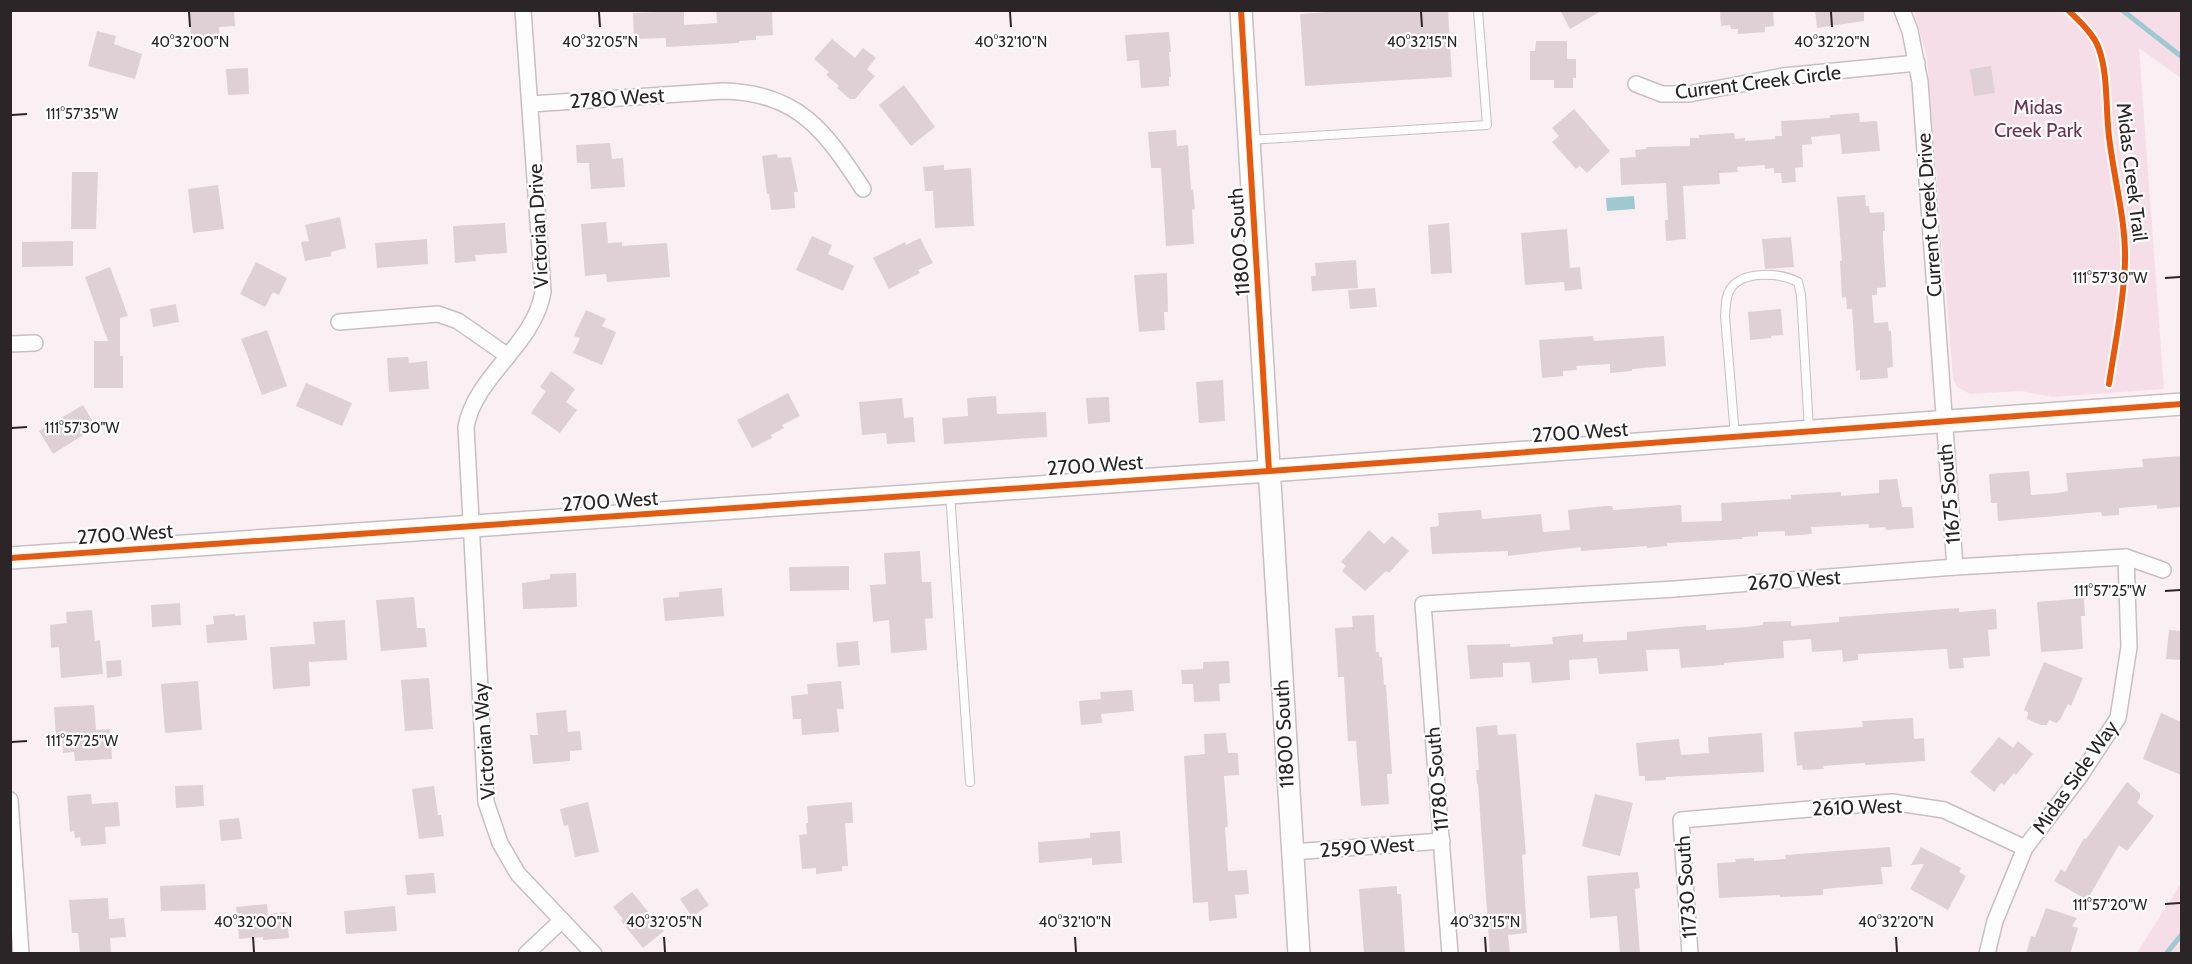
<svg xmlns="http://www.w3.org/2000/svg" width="2192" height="964" font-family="Cabin,sans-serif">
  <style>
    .green { fill: #f6dee8 }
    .water { fill: #9ec9d1 }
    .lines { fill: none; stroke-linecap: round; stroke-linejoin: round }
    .stream { stroke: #9ec9d1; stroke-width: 5 }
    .building { fill: #dfd0d6 }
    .service-casing { stroke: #c7bfc2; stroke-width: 10 }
    .minor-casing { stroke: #c7bfc2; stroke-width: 18 }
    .secondary-casing { stroke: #c7bfc2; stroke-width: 24 }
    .service { stroke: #fefdfd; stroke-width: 8 }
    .minor { stroke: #fefdfd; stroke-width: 15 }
    .secondary { stroke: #fefdfd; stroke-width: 21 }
    .cycleway-casing { stroke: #fff; stroke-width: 10 }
    .cycleway { stroke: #e8590c; stroke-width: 6 }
    .ticks { fill: none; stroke: #2c2528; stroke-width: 2 }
    .labels { text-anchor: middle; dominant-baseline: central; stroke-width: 4.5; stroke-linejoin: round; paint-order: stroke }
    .street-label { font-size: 20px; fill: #2c2528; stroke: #fff }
    .park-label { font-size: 20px; fill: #713151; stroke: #fff }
    .ticks-label { font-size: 15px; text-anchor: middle; fill: #2c2528; stroke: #fff; stroke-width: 4.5; stroke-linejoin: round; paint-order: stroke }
  </style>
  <rect width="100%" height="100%" fill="#faf0f4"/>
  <g class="green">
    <path d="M1914,11H2181V78L2139,48L2164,389L2052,397L2022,391L1970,394L1957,387L1953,379L1927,58Z"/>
    <path d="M2181,883V953H2137Z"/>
  </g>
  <path class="water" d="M1634,196L1635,209L1607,211L1606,198Z"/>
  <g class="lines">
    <g class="stream">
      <path d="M2122,10L2182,57"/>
      <path d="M2166,954L2182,934"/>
    </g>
  </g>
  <g class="building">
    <path d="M189,10H234L235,26L219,27L220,39L191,42Z"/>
    <path d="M716,10H772L773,35L756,36V40L739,41V43L666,47V38L634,39L633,13L684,11V25L717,23Z"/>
    <path d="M1355,10H1448L1452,77L1305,86L1300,14Z"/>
    <path d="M1560,10H1603L1570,29Z"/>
    <path d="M1720,10H1773L1774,26L1765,27V32L1738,34V29H1731L1730,25L1721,26Z"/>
    <path d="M1815,10H1864V21L1817,28Z"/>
    <path d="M97,31L116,36L114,44L142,54L135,79L88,66Z"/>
    <path d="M1169,32L1171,52H1169L1171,77H1169V86L1141,88L1139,60L1127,61L1125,35Z"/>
    <path d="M832,39L855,58L863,48L876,58L867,69L875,76L855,99H850L837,88L839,86L826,75L829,72L814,59Z"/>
    <path d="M1536,41H1567V59H1576V78H1573V88H1554V80H1530V51H1535Z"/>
    <path d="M1991,66L1995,93L1974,96L1970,69Z"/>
    <path d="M248,68L249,94L228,95L226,69Z"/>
    <path d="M904,85L935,127L911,146L879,105Z"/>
    <path d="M1574,109L1610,151L1587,173L1580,166L1576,169L1552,142L1559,136L1552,128Z"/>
    <path d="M1859,113L1860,122L1877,121L1880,151L1842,154L1840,134L1811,137L1812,144L1802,145L1803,167L1795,168L1796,182L1782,183L1781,173H1774V168L1765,169V165L1737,167L1738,172L1719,173L1720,184L1683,186L1686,239L1666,241L1665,220H1668L1666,183L1621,185L1620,158L1636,157L1635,150L1646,149V147L1690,146V138H1699V135L1734,133L1735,139L1745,138V141L1775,139V136H1782L1781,121L1830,118V115Z"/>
    <path d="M1176,130L1177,146L1188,145L1191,190L1193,189L1195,209L1192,210L1194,244L1166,246L1161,168H1151L1148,132Z"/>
    <path d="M610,143L612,159L623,158L625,187L591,189L589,163H577L576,145Z"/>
    <path d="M777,154L778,158L791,157L798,192H794L795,208L771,210L769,194H767L762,156Z"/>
    <path d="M944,165V170L971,168L974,226L935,228L933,191H925L923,167Z"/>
    <path d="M72,172H98L96,229H71Z"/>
    <path d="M218,185L224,229L193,233L188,189Z"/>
    <path d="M1865,195L1866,206H1869L1870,213L1884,212L1885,231H1883V240L1886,287L1877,288V295H1872L1874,323L1888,322L1889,331H1891L1893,367L1887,368L1888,378L1860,380V370L1856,371L1852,309H1847L1846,297L1842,298L1840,261H1842L1837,197Z"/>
    <path d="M340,217L346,248L331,252V256L305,261L301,242L309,241L305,225Z"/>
    <path d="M606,222L608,243L622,242V246L667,243L670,277L607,282L606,274L585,276L581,224Z"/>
    <path d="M505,223L507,253L475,255L476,261L455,263L453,226Z"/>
    <path d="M1449,223L1452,273L1431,274L1428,225Z"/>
    <path d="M1567,229L1570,268L1580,267L1582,289L1565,291L1564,282L1525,285L1521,233Z"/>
    <path d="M812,236L832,245L828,254L854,266L843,291L796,270Z"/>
    <path d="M1791,237L1794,267L1765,269L1762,239Z"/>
    <path d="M920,238L933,263L918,270L920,273L889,289L873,258L905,242L906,245Z"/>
    <path d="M427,239L428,264L377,268L375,243Z"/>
    <path d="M73,241V266L22,267V242Z"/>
    <path d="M1356,260L1358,288L1312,291L1311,276H1316L1315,263Z"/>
    <path d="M256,262L287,278L279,295L273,292L265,307L240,294Z"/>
    <path d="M110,267L128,316L120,318V356H123V388H94V341H108L85,277Z"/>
    <path d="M1167,273L1168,312H1164L1165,330L1139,332L1134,275Z"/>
    <path d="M1375,288L1377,307L1350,309L1348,290Z"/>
    <path d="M176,304L179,322L153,327L150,309Z"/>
    <path d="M1781,309L1783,335L1771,336V338L1750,340L1748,312Z"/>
    <path d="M586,310L606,319L602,326L616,332L602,365L573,353L580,338L574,336Z"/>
    <path d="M267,330L287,386L262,395L241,339Z"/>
    <path d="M1593,336L1594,341L1664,336L1666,366L1632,369V371L1610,373V364L1576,366L1577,370L1563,371V376L1542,378L1539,340Z"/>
    <path d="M408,357L409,363L427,361L429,389L389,392L387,358Z"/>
    <path d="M551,371L575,389L566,402L577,410L560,433L531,413L546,391L540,387Z"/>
    <path d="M1223,380L1225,421L1199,423L1196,382Z"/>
    <path d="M306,383L352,403L342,426L296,406Z"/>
    <path d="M788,393L800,416L782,425L784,428L771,435L772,438L752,448L737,420Z"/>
    <path d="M996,396L997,414L1046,412L1047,437L944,444L942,418L968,416L967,398Z"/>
    <path d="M1109,397L1110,422L1088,424L1086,398Z"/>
    <path d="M902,398L904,418L913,417L915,442L887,444L886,433L862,435L859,402Z"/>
    <path d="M83,405L96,427L53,454L39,431Z"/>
    <path d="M2181,456V507L2157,509V505L2119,508V515L2102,516L2101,512L1998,521L1997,503H1991L1989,474L2029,471L2031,495L2058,493L2068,491L2066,473L2143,467L2142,459Z"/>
    <path d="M1897,479L1902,507H1912L1914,528L1886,530L1885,527L1869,528V524L1811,527L1812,534L1785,536V531L1758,532V536L1742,537V539L1667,543V546L1647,548V546L1581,551V547L1508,556V551L1432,554L1430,527L1439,526L1438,513L1481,510L1482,519L1541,514L1543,532L1570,530L1568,510L1605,506H1612L1613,510L1681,505L1682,522L1722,521L1721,503L1791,499V495L1841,492V496L1879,493V480Z"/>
    <path d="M1369,530L1384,544L1392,536L1409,551L1389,573L1386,571L1365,591L1342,571L1346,566L1341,562Z"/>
    <path d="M920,551L922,582H931L933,618L925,619L927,650L891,653L889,620L873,622L870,585L886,584L884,553Z"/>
    <path d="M849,566V590L790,591L789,567Z"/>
    <path d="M576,573L577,607L523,609L522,583L550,579V574Z"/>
    <path d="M722,588L724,616L665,621L663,598L679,597V592Z"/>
    <path d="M414,597L417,628H425L427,647L381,651L376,600Z"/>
    <path d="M2084,598L2085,616H2081L2083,649L2041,652L2037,602Z"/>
    <path d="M180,603L181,625L152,627L151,605Z"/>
    <path d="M1959,608V612L1996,609L1997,629L1988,630L1990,656L1963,658L1964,668L1949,669L1947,649L1858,654V660L1843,662L1842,650L1812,652L1811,639L1783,641L1784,658L1724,663V665L1681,668L1679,649L1646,650L1648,671L1599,674L1597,658L1569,660L1570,680L1532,683L1530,662L1503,663V677L1470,679L1467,645L1510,644V647L1553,644L1552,637L1583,634V642L1627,640V632L1678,627L1706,625V630L1747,627L1763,625V622L1791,621V626L1839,622V617Z"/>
    <path d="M92,610L95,641L100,640L103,674L61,678L59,647L51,648L50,625L67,623L66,612Z"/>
    <path d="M235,614V616L245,615L247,640L207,643L206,625L214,624L213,616Z"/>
    <path d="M1374,615L1376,652H1379V657H1382L1384,685H1386L1392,774H1387L1389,804L1361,806L1356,741H1348L1344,677H1338L1335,628L1353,627L1352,616Z"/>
    <path d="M345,620L347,660L309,662L310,686L273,689L270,647L315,644L313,622Z"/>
    <path d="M2169,630L2181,631V660L2166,659Z"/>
    <path d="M858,641L860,665L838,667L836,643Z"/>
    <path d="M121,660L122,676L107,678L106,661Z"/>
    <path d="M1229,661L1230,683L1219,684L1220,701L1194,702L1193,684H1182L1181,670L1203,669V662Z"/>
    <path d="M2044,662L2083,678L2071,706L2068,704L2060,720H2059L2057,723L2049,720L2047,725H2041L2027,719L2028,712L2024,710Z"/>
    <path d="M429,678L433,729L405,731L401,680Z"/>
    <path d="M198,681L202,730L165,733L161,684Z"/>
    <path d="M841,681L844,709H837L839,732L802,735L801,719H793L791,696L808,694L807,684Z"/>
    <path d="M1132,690L1134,711L1101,714L1102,723L1081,725L1079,701L1101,699L1100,692Z"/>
    <path d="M94,705L96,730L110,729L112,759L75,761L74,752L63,753L62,735L56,736L54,707Z"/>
    <path d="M566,710L568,732L580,731L582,750L570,751V761L533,764L530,735H538L536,713Z"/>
    <path d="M2161,713L2181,722V775L2143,759Z"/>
    <path d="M1913,718L1914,739L1924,738L1925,761L1865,765V763L1823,766L1824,769L1803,770L1802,765L1797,766L1794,732L1863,727L1862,721Z"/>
    <path d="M1497,725L1498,735L1516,734L1526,854L1522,855L1527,933L1508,935L1510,954H1490L1478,784H1477L1476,770H1479L1476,727Z"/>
    <path d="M1226,733L1228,753H1238L1239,775L1224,776L1228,827H1225L1228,871L1247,870L1249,894L1235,895L1237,918L1209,921L1208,902L1193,903L1184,756L1205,754L1204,734Z"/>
    <path d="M1762,733L1764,772L1666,777V780L1645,781V776H1639L1636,743L1679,739L1681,755L1709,753L1708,737Z"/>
    <path d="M1999,737L2013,748L2018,741L2033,754L2016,775L2014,773L2004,785L2001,783L1994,792L1970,772Z"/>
    <path d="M2127,782L2140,793V798L2137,803L2154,816L2127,851L2119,845L2087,900L2054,881L2061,869L2065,872L2084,838L2086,839Z"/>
    <path d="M203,785L204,806L176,808L175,786Z"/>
    <path d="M434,786L438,815H441L444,836L419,839L412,789Z"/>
    <path d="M91,794L92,804L118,802L120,826L105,827L106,844L81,846L80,837L75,838L74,831L70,832L67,796Z"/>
    <path d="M1595,794L1633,803L1620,856L1582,846Z"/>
    <path d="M588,802L599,852L575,857L568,825L564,826L560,809Z"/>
    <path d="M852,802L853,823H845L848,866H842V871L816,874V868L802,869L799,835L807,834L806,823H808L807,806Z"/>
    <path d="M239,818L242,839L221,841L219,820Z"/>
    <path d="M1120,831L1122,863L1092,865V858L1039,863L1038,842L1090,838V833Z"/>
    <path d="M1890,847L1892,867H1881L1883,884L1823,889V895L1805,896L1780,897V895L1719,898L1717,863L1736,862L1735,859L1754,858V861L1786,859L1785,855Z"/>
    <path d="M1921,847L1961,868L1959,872L1966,876L1948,910L1910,889L1924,864L1911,865Z"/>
    <path d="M1638,872L1640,888L1635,889L1640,954H1620L1617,916L1590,918L1587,876Z"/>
    <path d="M434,873L436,893L407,895L405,875Z"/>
    <path d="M205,884L206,910L161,911L160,886Z"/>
    <path d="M1397,886V894H1401L1405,954H1364L1359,889Z"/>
    <path d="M697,888L709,905L692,917L680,899Z"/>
    <path d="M632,892L664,931L643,948L621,921L623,919L613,907Z"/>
    <path d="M108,898L109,919L124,918L126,937L110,938L111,954H80L78,933H72L69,900Z"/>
    <path d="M267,904L268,914L286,912L289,938L263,940V937L239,939L236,907Z"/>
    <path d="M395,906L397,931L346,934L344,911Z"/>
    <path d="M2046,908L2077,918L2072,926L2078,928L2070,954H2026L2031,936L2035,937Z"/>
  </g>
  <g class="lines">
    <defs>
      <g id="service">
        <path d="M1250,140L1487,125L1478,10"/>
        <path d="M1735,436L1725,316C1726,307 1725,296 1731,288C1744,270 1781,273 1798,282L1801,295L1809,429"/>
        <path d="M950,493L970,782"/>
      </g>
      <g id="minor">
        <path d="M523,10L543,292C534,345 475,376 466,427L486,802L500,843L518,874L594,954"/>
        <path d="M1902,10L1910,31L1920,82L1955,567"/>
        <path d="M1636,84L1662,94H1689L1783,76L1917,63"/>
        <path d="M531,104L723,91C799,93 825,131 863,189"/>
        <path d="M339,322L438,314L458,321L508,356"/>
        <path d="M10,344L35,343"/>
        <path d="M10,800L21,954"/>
        <path d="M1292,852L1442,841"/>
        <path d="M526,954L562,920"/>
        <path d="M1450,954L1423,604L1675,589L1955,567L2126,557L2163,570"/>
        <path d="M1690,954L1681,820L1892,802L1944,810L2025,848"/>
        <path d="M1987,954L1995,921L2025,848L2080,776L2118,718L2129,647L2126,557"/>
      </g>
      <g id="secondary">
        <path d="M1241,10L1299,954"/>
        <path d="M10,558L1269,471L2182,404"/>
      </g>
    </defs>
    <use href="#service" class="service-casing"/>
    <use href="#minor" class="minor-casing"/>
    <use href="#secondary" class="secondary-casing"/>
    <use href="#service" class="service"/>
    <use href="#minor" class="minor"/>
    <use href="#secondary" class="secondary"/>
    <defs>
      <g id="cycleway">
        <path d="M1241,10L1269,471"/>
        <path d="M2068,10C2079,21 2094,34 2099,49C2109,77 2105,115 2110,144C2115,183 2126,222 2125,262C2124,302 2115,343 2109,384"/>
        <path d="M10,558L1269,471L2182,404"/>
      </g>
    </defs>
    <use href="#cycleway" class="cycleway-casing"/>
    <use href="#cycleway" class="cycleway"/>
  </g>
  <path class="ticks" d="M189,12L190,27M599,12L600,27M1010,12L1011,27M1421,12L1422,27M1831,12L1832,27M12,115L27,114M2165,278L2180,277M12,428L27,427M2165,591L2180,590M12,742L27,741M2165,904L2180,903M253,937L254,952M664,937L665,952M1075,937L1076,952M1485,937L1486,952M1896,937L1897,952"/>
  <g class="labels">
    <g class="street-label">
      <text transform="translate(1758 82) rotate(-7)">Current Creek Circle</text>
      <text transform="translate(617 98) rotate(-4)">2780 West</text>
      <text transform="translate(2132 172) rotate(83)">Midas Creek Trail</text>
      <text transform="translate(1929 215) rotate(-94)">Current Creek Drive</text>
      <text transform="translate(538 226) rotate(-93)">Victorian Drive</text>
      <text transform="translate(1239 242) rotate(-94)">11800 South</text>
      <text transform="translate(1580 432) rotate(-4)">2700 West</text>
      <text transform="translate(1095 465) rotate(-4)">2700 West</text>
      <text transform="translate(1949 494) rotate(-95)">11675 South</text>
      <text transform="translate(610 501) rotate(-4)">2700 West</text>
      <text transform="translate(125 534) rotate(-4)">2700 West</text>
      <text transform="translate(1794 580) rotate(-4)">2670 West</text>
      <text transform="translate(1284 734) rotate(-93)">11800 South</text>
      <text transform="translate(484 741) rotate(-94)">Victorian Way</text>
      <text transform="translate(2075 777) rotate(-55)">Midas Side Way</text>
      <text transform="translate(1437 779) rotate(-95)">11780 South</text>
      <text transform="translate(1857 807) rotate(-2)">2610 West</text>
      <text transform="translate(1367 847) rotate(-4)">2590 West</text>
      <text transform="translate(1686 887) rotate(-94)">11730 South</text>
    </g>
    <g class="park-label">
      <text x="2038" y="107">Midas<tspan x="2038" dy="23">Creek Park</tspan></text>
    </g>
  </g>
  <g class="ticks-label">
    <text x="190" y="47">40°32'00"N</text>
    <text x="600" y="47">40°32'05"N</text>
    <text x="1011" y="47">40°32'10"N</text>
    <text x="1422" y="47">40°32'15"N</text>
    <text x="1832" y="47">40°32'20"N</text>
    <text x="82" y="119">111°57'35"W</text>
    <text x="2110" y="283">111°57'30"W</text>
    <text x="82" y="433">111°57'30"W</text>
    <text x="2110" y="596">111°57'25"W</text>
    <text x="82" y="746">111°57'25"W</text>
    <text x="2110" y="910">111°57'20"W</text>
    <text x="253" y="927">40°32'00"N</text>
    <text x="664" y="927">40°32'05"N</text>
    <text x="1075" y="927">40°32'10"N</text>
    <text x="1485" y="927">40°32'15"N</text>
    <text x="1896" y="927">40°32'20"N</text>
  </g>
  <rect width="2192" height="964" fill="none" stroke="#2c2528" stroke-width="24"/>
</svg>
